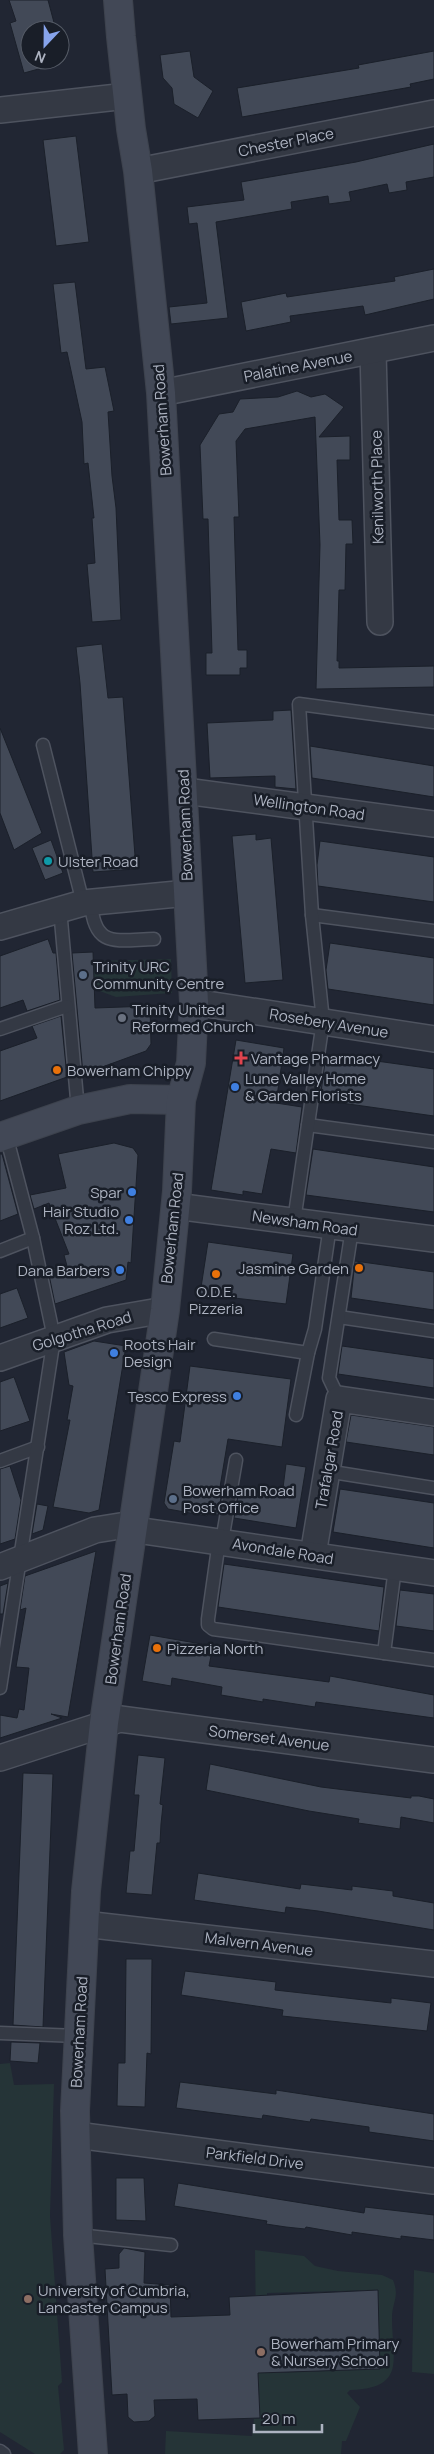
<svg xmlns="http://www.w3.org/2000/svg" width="434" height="2454" font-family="Manrope,sans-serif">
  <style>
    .green { fill: #253437 }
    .building { fill: #424957; stroke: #1b202a }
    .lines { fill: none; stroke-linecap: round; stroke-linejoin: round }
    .lane-casing { stroke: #4e535f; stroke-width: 15 }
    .street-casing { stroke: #4e535f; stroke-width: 28 }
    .secondary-casing { stroke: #3d424d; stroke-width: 30 }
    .lane { stroke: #343944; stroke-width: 12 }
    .street { stroke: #343944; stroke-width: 25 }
    .secondary { stroke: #424856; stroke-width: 28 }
    .culture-dot { fill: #0f9aa8; stroke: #191e28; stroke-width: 2 }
    .service-dot { fill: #5c6f8a; stroke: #191e28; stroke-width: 2 }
    .worship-dot { fill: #6b7280; stroke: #191e28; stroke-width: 2 }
    .health-dot { fill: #e0444e; stroke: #191e28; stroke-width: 2 }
    .food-dot { fill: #e8710a; stroke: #191e28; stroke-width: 2 }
    .shop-dot { fill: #3f7fe0; stroke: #191e28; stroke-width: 2 }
    .education-dot { fill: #8d6e63; stroke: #191e28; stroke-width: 2 }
    .labels { text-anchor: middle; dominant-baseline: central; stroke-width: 5; stroke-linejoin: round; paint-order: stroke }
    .street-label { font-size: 15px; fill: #adb3c1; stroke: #191e28 }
    .poi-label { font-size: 15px; fill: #adb3c1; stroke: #191e28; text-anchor: start }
  </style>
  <rect width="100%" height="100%" fill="#212633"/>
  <g class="green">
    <path d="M171,959L172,993L116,997L94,989L93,961Z"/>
    <path d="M10,2063L14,2085L54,2084L50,2216L62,2382L58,2386L64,2450L60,2454H35L0,2432V2064Z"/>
    <path d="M255,2250L304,2256L315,2266L338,2271L382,2275L393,2280C400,2297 392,2302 392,2318C392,2360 407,2388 350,2390L347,2393L360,2407L346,2441H342L341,2454H165L166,2431L252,2436L254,2419L260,2418L256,2346L270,2373L380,2369L378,2290L267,2293L268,2331H256Z"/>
    <path d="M414,2270L434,2273V2374L412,2372Z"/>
  </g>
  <g class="building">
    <path d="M9,0H48L56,30H30V60H60V46L64,62L24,73L10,23L16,21Z"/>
    <path d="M190,51L194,77L213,91L198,118L174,104L172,88L163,78L160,55Z"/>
    <path d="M434,51V79L410,84L411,87L242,117L237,88L359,68L358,65Z"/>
    <path d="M76,136L89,242L56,246L43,140Z"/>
    <path d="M434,144V177L406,182L407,190L389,193L387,184L349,192L351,201L329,204L328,196L291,202L292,209L216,222L228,318L171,324L169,307L207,303L197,223L189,224L187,207L244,200L241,182L356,162Z"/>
    <path d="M434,269V299L365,315L363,306L290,316L291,322L246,331L241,302L286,293L287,297L395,281L394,277Z"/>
    <path d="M75,282L86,369L105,367L114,411L108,412L112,476L116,508L121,620L92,622L87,564L95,563L92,518H94L88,463L84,464L82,422L67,352L61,353L53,284Z"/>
    <path d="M297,391L311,397L325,394L344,407L319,437L350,436V460H337L339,520H352L353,544H346L345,590H339L337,661H339V668L434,666V687L316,689L320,545L315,417L245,429L236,441L239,517H234L238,650H247V668H240V675H206V653H212L208,519H203L200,445L219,414L233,412L240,399L278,397Z"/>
    <path d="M102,644L108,698L123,697L136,869L93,872L80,683L76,647Z"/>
    <path d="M291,710L296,789L275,787V776L210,778L207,723L273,720V711Z"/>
    <path d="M0,728L42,833L14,850L0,813Z"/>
    <path d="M310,746L434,766V797L312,778Z"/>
    <path d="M256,834V840L271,838L283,980L245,983L232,836Z"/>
    <path d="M51,840L63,873L45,880L32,848Z"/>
    <path d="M320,841L434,857V902L318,886L317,865Z"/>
    <path d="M48,939L53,953H56L60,1000L27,1011L23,1000L0,1008V956Z"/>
    <path d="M330,943L434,958V1005L328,989L326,970Z"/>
    <path d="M93,952L95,1008L150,1006L151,1044L146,1051L83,1074L72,953Z"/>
    <path d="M61,1016L67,1077L0,1101V1051L37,1038L32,1026Z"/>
    <path d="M236,1040L284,1048L276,1103L302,1107L296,1153L271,1149L262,1194L243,1191V1195L211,1190Z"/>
    <path d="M326,1054L434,1069V1116L320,1100Z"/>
    <path d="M114,1143L133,1148L138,1155L131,1263L128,1262L126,1280L55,1304L48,1270L67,1266L64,1255L69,1254L49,1203L34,1209L30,1195L66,1188L58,1154Z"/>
    <path d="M313,1149L434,1167V1212L306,1195Z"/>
    <path d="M0,1154H2L18,1214L0,1221Z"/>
    <path d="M208,1242L293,1254L286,1304L200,1294Z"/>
    <path d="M355,1261L434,1272V1310L351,1298Z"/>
    <path d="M17,1288L28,1318L0,1328V1294Z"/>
    <path d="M94,1341L126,1346L99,1510L89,1513L53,1507L70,1420H67L73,1386L69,1385L64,1352Z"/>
    <path d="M342,1346L434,1359V1388L338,1374Z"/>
    <path d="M190,1366L291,1379L282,1447L228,1439L220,1487H223L218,1515L208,1514L207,1516L168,1509L164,1503L174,1441L180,1442Z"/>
    <path d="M14,1377L30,1421L0,1431V1382Z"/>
    <path d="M351,1415L434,1427V1455L346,1442Z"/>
    <path d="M286,1464L306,1467L296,1528L234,1518L239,1490L282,1496Z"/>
    <path d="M10,1466L21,1500L15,1539L0,1544V1469Z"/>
    <path d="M340,1489L434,1503V1548L333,1532Z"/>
    <path d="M37,1504L48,1506L43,1530L32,1534Z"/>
    <path d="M96,1551L68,1717L51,1714L62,1718L0,1738V1715L17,1718L19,1709L24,1710L29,1668L16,1667L26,1608L20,1610L25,1576Z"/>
    <path d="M224,1564L384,1587L379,1631L218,1607Z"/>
    <path d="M8,1583L3,1614H0V1586Z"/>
    <path d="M400,1590L434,1594V1631L396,1626Z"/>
    <path d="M150,1635L213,1646L209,1666L329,1682L330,1676L434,1695V1718L316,1702L315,1707L263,1699V1702L221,1695L222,1687L172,1678L171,1686L142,1681Z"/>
    <path d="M138,1755L165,1758L160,1804L163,1805L161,1824L160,1843H157L152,1895L126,1893L130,1851H134L139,1795H134Z"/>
    <path d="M210,1764L321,1787L411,1798V1796H419L434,1799V1823L401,1817L400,1829L358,1823L359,1819L309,1811L206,1790Z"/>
    <path d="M23,1773L53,1774L43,2027L13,2025Z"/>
    <path d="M198,1873L300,1889L301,1884L352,1890V1886L393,1891V1896L434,1903V1930L318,1911L286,1907L285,1913L194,1900Z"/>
    <path d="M126,1959H152L151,2054L147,2053L145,2107L117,2106L118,2063H125Z"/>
    <path d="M185,1971L276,1982L275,1990L391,2003V1998L431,2003L427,2031L282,2016L283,2010L181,1995Z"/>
    <path d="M11,2042L40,2043L38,2063L10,2061Z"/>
    <path d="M180,2082L276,2094V2090L434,2114V2141L369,2132V2127L311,2119L310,2122L263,2115L262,2119L176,2108Z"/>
    <path d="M116,2178H144L146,2221L116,2220Z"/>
    <path d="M178,2183L364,2213L365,2207L434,2215V2240L401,2236V2239L352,2232V2235L306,2227L305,2229L286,2227L266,2224L267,2221L174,2206Z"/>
    <path d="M124,2248L145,2252L144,2283L170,2285L171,2317L230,2315L229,2297L378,2290L380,2369L258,2373L260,2418L198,2420L197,2399L154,2400L155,2416L149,2421L134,2422L128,2417L127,2394L112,2395L105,2269L119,2268V2254Z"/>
  </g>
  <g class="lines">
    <defs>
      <g id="lane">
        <path d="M43,745L83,903"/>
        <path d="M91,902C94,949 116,940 154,939"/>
        <path d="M60,909L78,1110"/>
        <path d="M312,915L434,931"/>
        <path d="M0,1029L67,1006"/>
        <path d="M308,1125L434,1142"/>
        <path d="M294,1221L323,1021L312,915L299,704L434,722"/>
        <path d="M0,1251L33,1238"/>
        <path d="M339,1317L434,1331"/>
        <path d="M214,1339L308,1353"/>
        <path d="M339,1399L329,1378L352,1229"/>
        <path d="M296,1415L308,1353L315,1329L330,1226"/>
        <path d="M0,1461L38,1447"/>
        <path d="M326,1471L434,1488"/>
        <path d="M219,1541L208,1619V1625L213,1629L434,1660"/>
        <path d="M222,1541L236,1460"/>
        <path d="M384,1653L395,1568"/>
        <path d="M0,1688L54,1338L33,1238L6,1135"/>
        <path d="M0,2033L78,2036"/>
        <path d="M78,2235L171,2245"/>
        <path d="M0,2451L4,2454"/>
      </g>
      <g id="street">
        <path d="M0,110L127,96"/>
        <path d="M138,171L434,113"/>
        <path d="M373,351L380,622"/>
        <path d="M161,393L434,338"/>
        <path d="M185,791L434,824"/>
        <path d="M0,927L83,903L188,893"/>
        <path d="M194,1002L434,1039"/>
        <path d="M175,1206L434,1239"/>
        <path d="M0,1358L107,1320L165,1310"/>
        <path d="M313,1555L339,1399L434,1413"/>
        <path d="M0,1567L95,1530L120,1526L143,1531L434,1573"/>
        <path d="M0,1758L120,1719L434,1760"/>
        <path d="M84,1924L434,1964"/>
        <path d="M76,2135L434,2181"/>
      </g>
      <g id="secondary">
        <path d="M0,1137L78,1110L130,1099L181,1100"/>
        <path d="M93,2454L78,2235L75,2111L86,1891L104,1723L165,1310L177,1191L181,1100L191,1063L194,1002L161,393L138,171L131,129L121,37L118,0"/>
      </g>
    </defs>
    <use href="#lane" class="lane-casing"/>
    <use href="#street" class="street-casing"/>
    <use href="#secondary" class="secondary-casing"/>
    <use href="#lane" class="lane"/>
    <use href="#street" class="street"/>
    <use href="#secondary" class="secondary"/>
  </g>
  <circle class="culture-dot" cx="48" cy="861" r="5"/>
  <g class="service-dot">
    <circle cx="83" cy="975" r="5"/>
    <circle cx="173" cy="1499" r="5"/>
  </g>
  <circle class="worship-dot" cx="122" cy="1018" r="5"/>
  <path class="health-dot" d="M238.5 1050.5h5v5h5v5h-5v5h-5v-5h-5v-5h5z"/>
  <g class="food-dot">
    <circle cx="57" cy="1070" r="5"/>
    <circle cx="359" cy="1268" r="5"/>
    <circle cx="216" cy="1274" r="5"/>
    <circle cx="157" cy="1648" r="5"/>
  </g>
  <g class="shop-dot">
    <circle cx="235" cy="1087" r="5"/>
    <circle cx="132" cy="1192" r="5"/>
    <circle cx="129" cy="1220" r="5"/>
    <circle cx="120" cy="1270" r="5"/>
    <circle cx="114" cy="1353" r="5"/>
    <circle cx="237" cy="1396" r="5"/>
  </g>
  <g class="education-dot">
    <circle cx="28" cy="2299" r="5"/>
    <circle cx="261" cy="2352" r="5"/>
  </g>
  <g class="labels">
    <g class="street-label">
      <text transform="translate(286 142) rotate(-11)">Chester Place</text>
      <text transform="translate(298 366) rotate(-11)">Palatine Avenue</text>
      <text transform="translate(162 420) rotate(-94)">Bowerham Road</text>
      <text transform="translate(377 487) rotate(-91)">Kenilworth Place</text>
      <text transform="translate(309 807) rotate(8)">Wellington Road</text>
      <text transform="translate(185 825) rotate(-92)">Bowerham Road</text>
      <text transform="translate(329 1023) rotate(9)">Rosebery Avenue</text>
      <text transform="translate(305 1223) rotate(8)">Newsham Road</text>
      <text transform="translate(172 1228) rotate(-84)">Bowerham Road</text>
      <text transform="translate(82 1331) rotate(-17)">Golgotha Road</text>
      <text transform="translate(329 1460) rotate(-80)">Trafalgar Road</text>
      <text transform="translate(283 1551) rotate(9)">Avondale Road</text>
      <text transform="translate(118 1629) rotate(-82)">Bowerham Road</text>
      <text transform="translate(269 1738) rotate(7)">Somerset Avenue</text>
      <text transform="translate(259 1944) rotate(7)">Malvern Avenue</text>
      <text transform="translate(79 2032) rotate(-87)">Bowerham Road</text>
      <text transform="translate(255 2158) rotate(7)">Parkfield Drive</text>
    </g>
    <g class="poi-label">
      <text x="58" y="861">Ulster Road</text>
      <text x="93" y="966">Trinity URC<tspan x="93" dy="17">Community Centre</tspan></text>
      <text x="132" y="1009">Trinity United<tspan x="132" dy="17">Reformed Church</tspan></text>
      <text x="251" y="1058">Vantage Pharmacy</text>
      <text x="67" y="1070">Bowerham Chippy</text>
      <text x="245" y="1078">Lune Valley Home<tspan x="245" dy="17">&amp; Garden Florists</tspan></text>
      <text x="122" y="1192" text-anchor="end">Spar</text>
      <text x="119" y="1211" text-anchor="end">Hair Studio<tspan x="119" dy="17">Roz Ltd.</tspan></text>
      <text x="349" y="1268" text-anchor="end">Jasmine Garden</text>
      <text x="110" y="1270" text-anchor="end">Dana Barbers</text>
      <text x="216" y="1291" text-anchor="middle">O.D.E.<tspan x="216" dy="17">Pizzeria</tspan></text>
      <text x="124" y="1344">Roots Hair<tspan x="124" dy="17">Design</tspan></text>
      <text x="227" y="1396" text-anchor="end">Tesco Express</text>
      <text x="183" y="1490">Bowerham Road<tspan x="183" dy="17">Post Office</tspan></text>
      <text x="167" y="1648">Pizzeria North</text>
      <text x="38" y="2290">University of Cumbria,<tspan x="38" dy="17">Lancaster Campus</tspan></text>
      <text x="271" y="2343">Bowerham Primary<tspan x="271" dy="17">&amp; Nursery School</tspan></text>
    </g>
  </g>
  <g transform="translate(45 45) rotate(202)"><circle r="24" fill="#191e28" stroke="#545a65"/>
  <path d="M0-4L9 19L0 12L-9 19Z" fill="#87a4ec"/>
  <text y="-8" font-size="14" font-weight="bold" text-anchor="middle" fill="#adb3c1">N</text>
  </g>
  <path d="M254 2424v8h68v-8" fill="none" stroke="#adb3c1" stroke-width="2.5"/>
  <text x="262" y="2424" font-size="15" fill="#adb3c1" stroke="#191e28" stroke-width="4" paint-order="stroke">20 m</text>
</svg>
